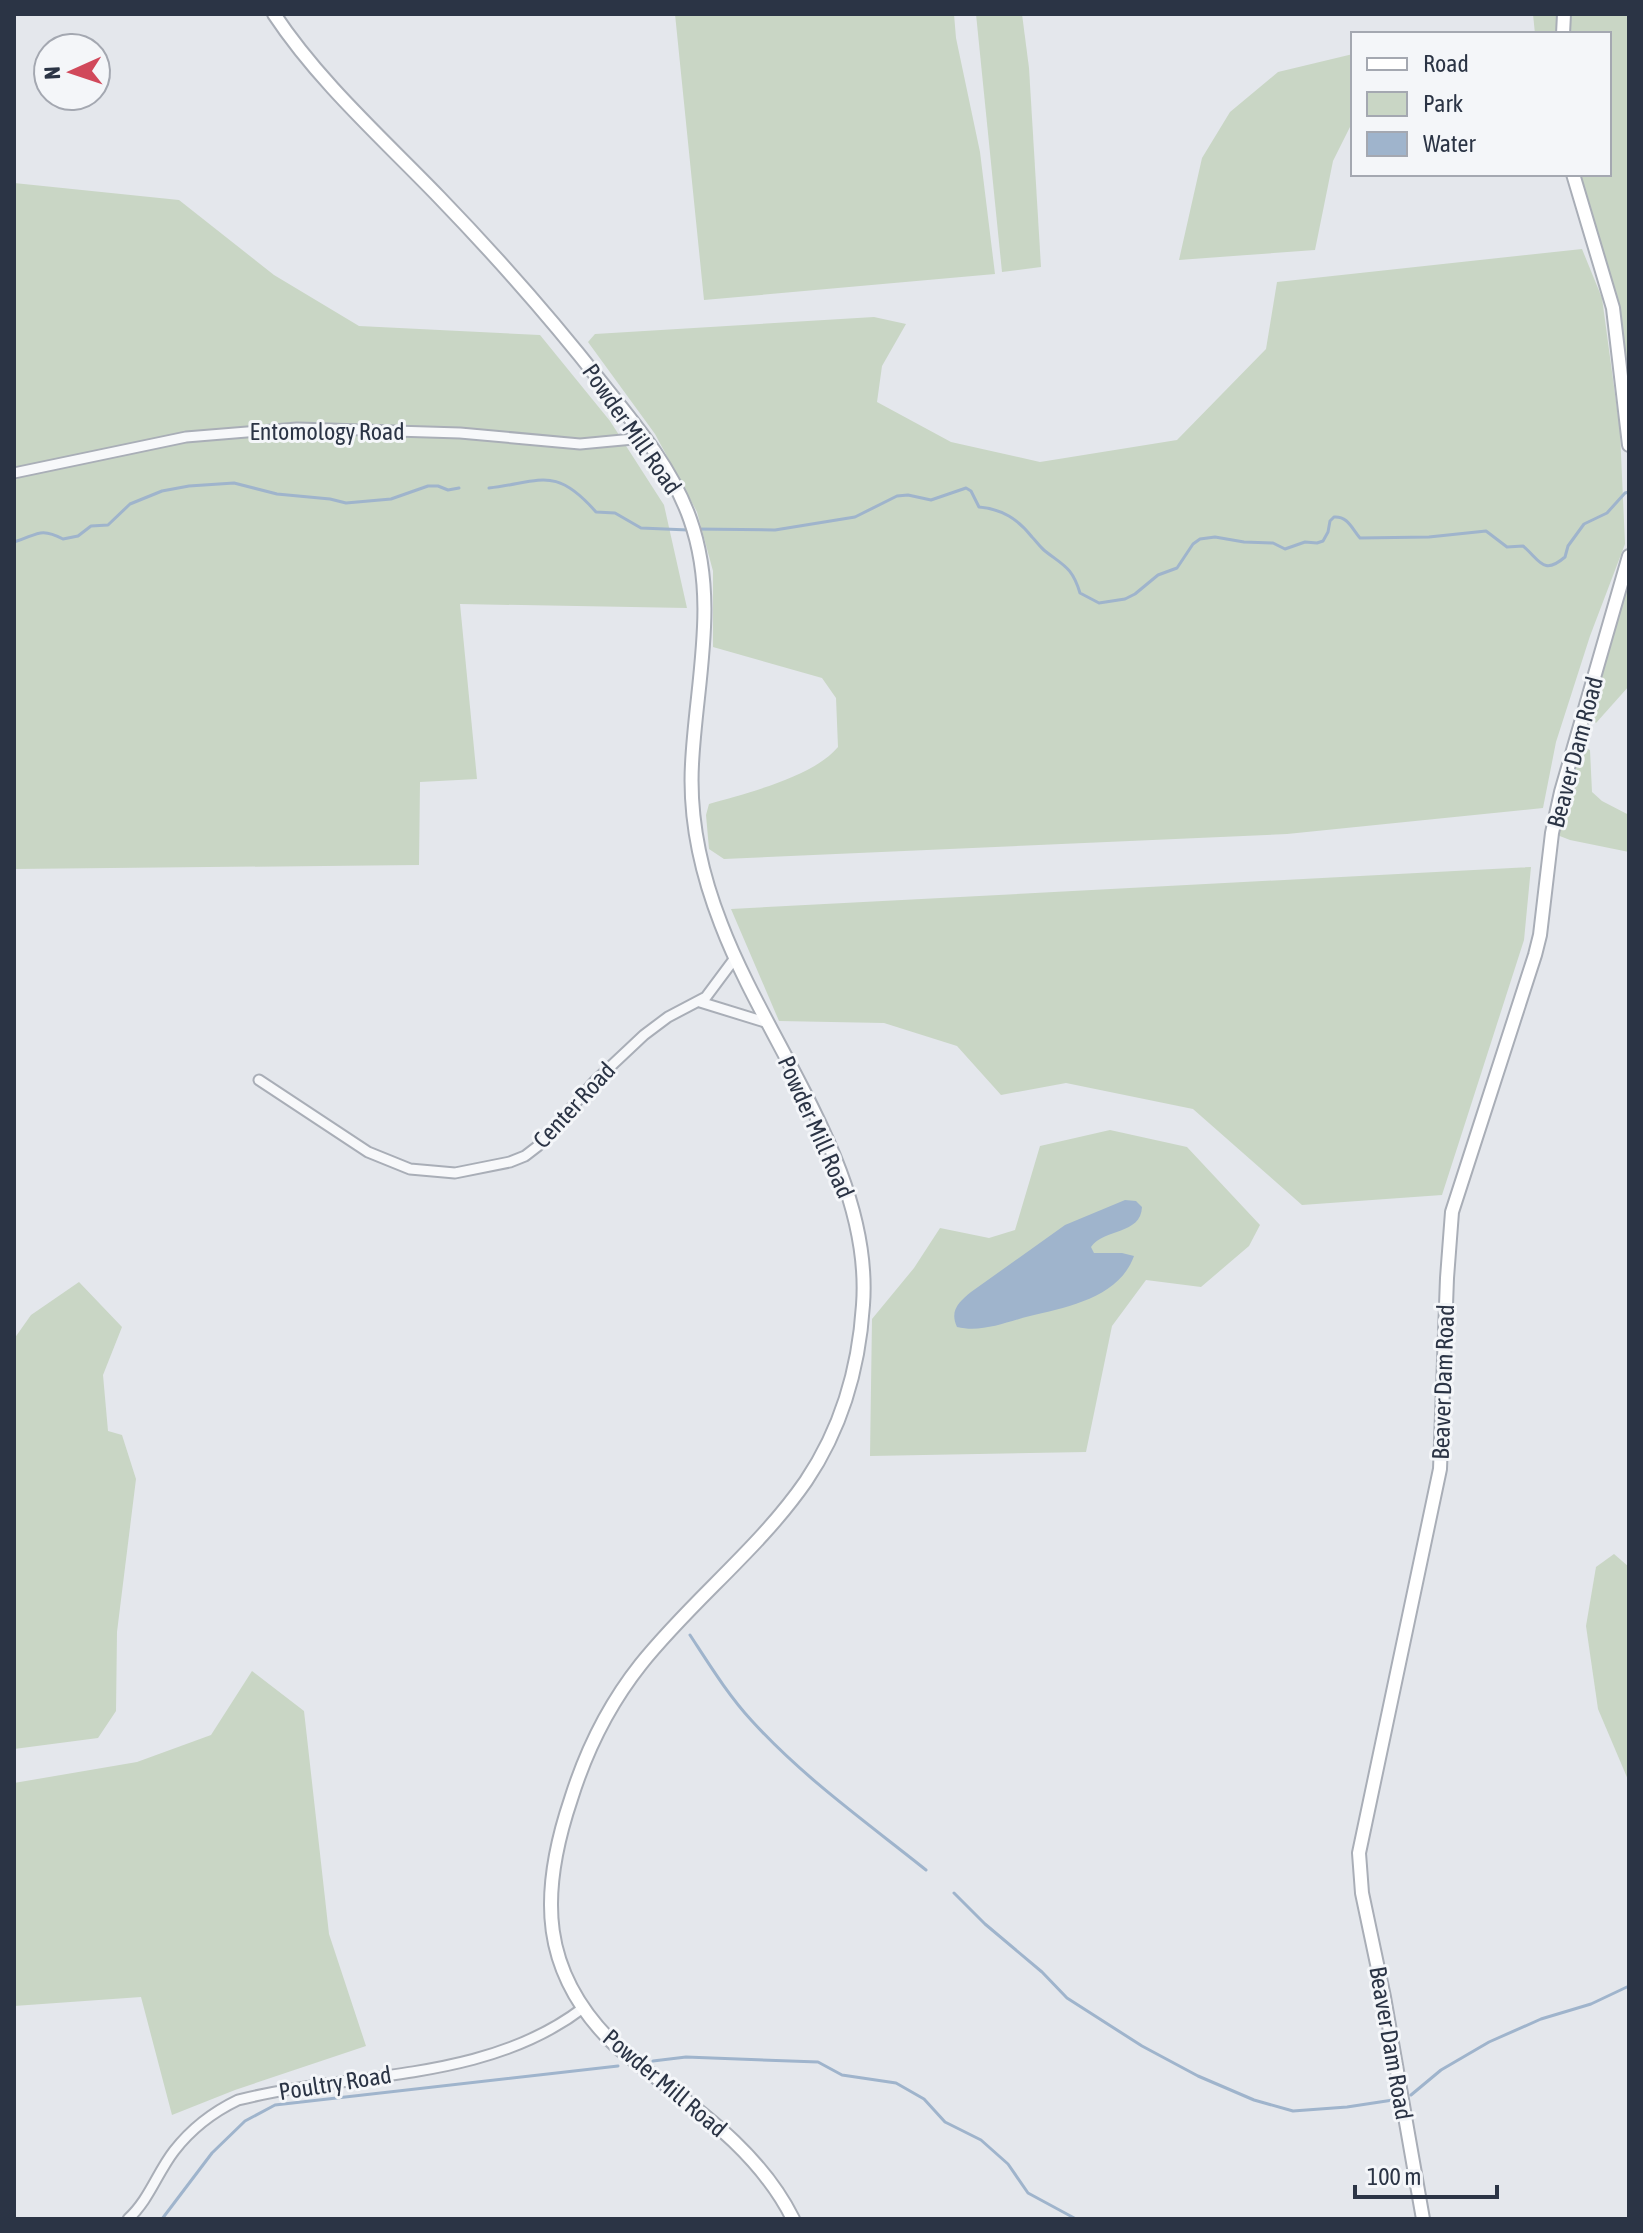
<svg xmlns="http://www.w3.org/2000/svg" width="1643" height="2233" font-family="'Asap Condensed',sans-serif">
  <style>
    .green { fill: #c9d6c5 }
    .water { fill: #9fb4cc }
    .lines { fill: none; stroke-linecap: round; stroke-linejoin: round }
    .stream { stroke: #9fb4cc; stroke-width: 3 }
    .street-casing { stroke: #a9aeb7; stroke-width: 13 }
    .secondary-casing { stroke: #a9aeb7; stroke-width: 16 }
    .street { stroke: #f7f8fa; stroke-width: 9 }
    .secondary { stroke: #fff; stroke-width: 12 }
    .labels { text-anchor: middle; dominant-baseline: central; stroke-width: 6; stroke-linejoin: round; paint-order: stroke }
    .street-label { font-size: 24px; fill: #2b3445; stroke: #f4f6f9 }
  </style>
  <rect width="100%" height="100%" fill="#e4e7ec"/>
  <g class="green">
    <path d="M675,14H954L956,38L980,152L995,274L704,300Z"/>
    <path d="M976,14H1022L1029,68L1041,267L1002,272Z"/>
    <path d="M1533,14H1629V445L1619,343L1573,174H1609V34H1535Z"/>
    <path d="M1353,54V121L1333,161L1315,250L1179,260L1202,158L1230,112L1278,72Z"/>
    <path d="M14,183L179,200L274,275L359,326L540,335L610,421L664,505L687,608L460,604L477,779L420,782L419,865L14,869Z"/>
    <path d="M1582,249L1602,298L1620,431L1625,544L1590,636L1556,742L1543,808L1287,834L724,859L709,849L706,815L709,804C747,793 813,777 838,747L836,698L822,678L713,647V571L697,512L655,434L588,342L595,334L874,317L906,324L882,366L877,402L951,442L1040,462L1177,440L1266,349L1277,282Z"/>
    <path d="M1629,556V686L1596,723L1584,710Z"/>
    <path d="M1575,743L1590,750L1592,792L1602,801L1629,815V852L1570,840L1552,833Z"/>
    <path d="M1531,867L1524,940L1442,1195L1302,1205L1193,1109L1066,1083L1001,1095L957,1046L884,1023L779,1021L731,909Z"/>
    <path d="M1110,1130L1187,1147L1260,1225L1249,1246L1201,1287L1146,1280L1112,1326L1086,1452L870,1456L872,1319L914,1268L940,1228L989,1238L1015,1230L1040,1146Z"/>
    <path d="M79,1282L122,1327L103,1375L108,1431L122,1435L136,1479L117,1632L116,1711L98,1738L14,1749V1339L31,1315Z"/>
    <path d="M1614,1554L1629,1567V1782L1598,1709L1586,1626L1596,1567Z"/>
    <path d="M252,1671L304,1711L329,1934L366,2046L235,2090L172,2115L141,1997L14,2006V1783L137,1762L211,1735Z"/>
  </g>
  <path class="water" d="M1125,1200L1136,1201L1142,1207C1141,1235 1104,1228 1091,1247L1094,1253H1122L1134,1256C1119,1298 1067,1307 1030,1316C1006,1322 982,1333 957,1327C949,1310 960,1301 971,1292L1065,1225Z"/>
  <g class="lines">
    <g class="stream">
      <path d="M489,488C541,482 555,465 596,512L615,513L641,528L688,530"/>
      <path d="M695,529L775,530L855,517L897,496L908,495L931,500L966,488L971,491L979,507C1002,509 1018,519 1032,537C1036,541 1040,547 1045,551C1064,566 1072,567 1080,593L1099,603L1125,599L1135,594L1158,575L1177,568L1193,544L1200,539L1215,537L1244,542L1273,543L1285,549L1305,542L1317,543L1323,541L1328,532L1330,521L1334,517C1348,516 1352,529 1360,538L1429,537L1486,531L1507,547L1523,546C1540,560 1543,576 1565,557L1568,546L1584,524L1607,513L1625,493L1629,492"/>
      <path d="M14,542C36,536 39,526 63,539L78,536L91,526L108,525L130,504L162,491L189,486L234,483L277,494L330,499L346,503L391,499L428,486H438L448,490L459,488"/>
      <path d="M690,1635C709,1664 728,1695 752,1721C804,1778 866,1822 926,1870"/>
      <path d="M954,1893L985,1924L1042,1972L1067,1998L1142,2046L1198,2076L1254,2100L1293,2111L1347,2107L1393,2100"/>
      <path d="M653,2061L686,2057L818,2062L842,2075L896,2083L924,2099L945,2122L981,2140L1008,2164L1028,2193L1076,2219"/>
      <path d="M1411,2095L1441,2070L1489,2042L1541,2019L1591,2004L1629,1986"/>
      <path d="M162,2219L212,2153L245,2121L275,2105L618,2066"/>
    </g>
    <defs>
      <g id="street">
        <path d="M14,473L186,437L297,428L460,433L580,444L644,438"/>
        <path d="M700,1002L768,1023"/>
        <path d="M259,1080L368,1152L410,1169L455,1173L510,1162L525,1156L538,1146L594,1082L644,1035L668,1017L706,997L735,958"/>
        <path d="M128,2219C149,2200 157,2173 174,2151C191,2129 213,2112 238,2100C353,2071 485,2083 583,2008"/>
      </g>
      <g id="secondary">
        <path d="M274,14C319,82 382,138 439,197C496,256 550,317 601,382C635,424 672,468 690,519C719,600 696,682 692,764C689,819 701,873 721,924C767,1045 873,1171 863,1305C859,1367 841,1429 806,1481C759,1549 692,1600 641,1664C610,1703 586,1751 571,1799C539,1894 539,1973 617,2047C681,2099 755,2143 793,2219"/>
        <path d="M1563,34L1564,14"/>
        <path d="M1573,174L1613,308L1629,445"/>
        <path d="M1423,2219L1384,1997L1362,1893L1359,1853L1440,1469L1447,1278L1452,1212L1535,955L1540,935L1552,833L1561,792L1629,556"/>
      </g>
    </defs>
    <use href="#street" class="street-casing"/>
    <use href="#secondary" class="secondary-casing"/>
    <use href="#street" class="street"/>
    <use href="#secondary" class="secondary"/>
  </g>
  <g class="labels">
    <g class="street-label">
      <text transform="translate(632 429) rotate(55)">Powder Mill Road</text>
      <text x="327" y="431">Entomology Road</text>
      <text transform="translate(1575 752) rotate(-75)">Beaver Dam Road</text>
      <text transform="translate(574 1105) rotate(-47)">Center Road</text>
      <text transform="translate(816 1127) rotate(66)">Powder Mill Road</text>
      <text transform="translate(1443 1382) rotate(-88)">Beaver Dam Road</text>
      <text transform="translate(1391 2043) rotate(80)">Beaver Dam Road</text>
      <text transform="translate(335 2083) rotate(-9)">Poultry Road</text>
      <text transform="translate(665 2083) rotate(40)">Powder Mill Road</text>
    </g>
  </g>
  <rect width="1643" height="2233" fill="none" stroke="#2b3445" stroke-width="32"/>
  <rect x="1351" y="32" width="260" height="144" fill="#f4f6f9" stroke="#a4a8b1" stroke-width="2"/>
  <rect x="1367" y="58" width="40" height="12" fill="#ffffff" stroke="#a4a8b1" stroke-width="2"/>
  <text x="1423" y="72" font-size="24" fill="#2b3445">Road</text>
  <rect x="1367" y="92" width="40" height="24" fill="#c9d6c5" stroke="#a4a8b1" stroke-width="2"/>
  <text x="1423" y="112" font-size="24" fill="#2b3445">Park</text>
  <rect x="1367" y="132" width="40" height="24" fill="#9fb4cc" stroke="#a4a8b1" stroke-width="2"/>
  <text x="1423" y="152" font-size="24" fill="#2b3445">Water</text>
  <g transform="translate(72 72) rotate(267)"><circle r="38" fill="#f4f6f9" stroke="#a4a8b1" stroke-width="2"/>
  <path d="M0-6L14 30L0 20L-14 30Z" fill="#d1495b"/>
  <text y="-12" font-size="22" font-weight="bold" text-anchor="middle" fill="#2b3445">N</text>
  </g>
  <path d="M1355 2185v12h142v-12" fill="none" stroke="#2b3445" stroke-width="4"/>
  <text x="1367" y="2185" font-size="24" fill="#2b3445" stroke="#f4f6f9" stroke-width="6" paint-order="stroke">100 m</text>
</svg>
